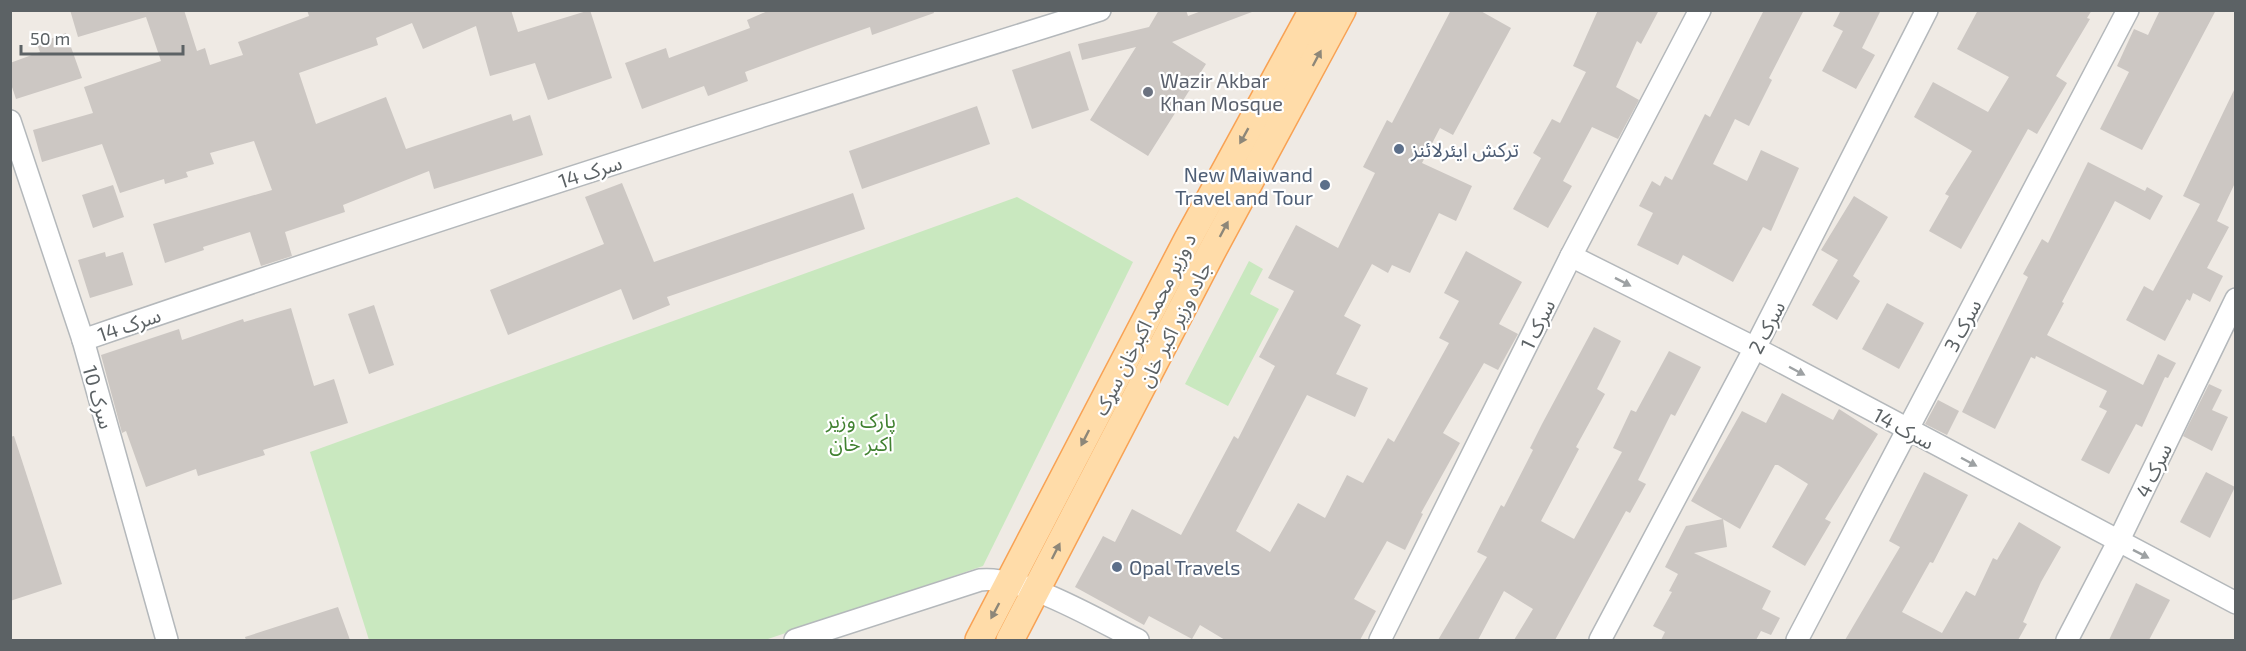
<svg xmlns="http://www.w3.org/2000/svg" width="2246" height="651" font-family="'Exo 2','Noto Sans Arabic',sans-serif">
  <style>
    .green { fill: #c9e8bf }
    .building { fill: #ccc7c3 }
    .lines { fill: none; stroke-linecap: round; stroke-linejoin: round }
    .minor-casing { stroke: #b4b8bb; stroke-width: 24 }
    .major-casing { stroke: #f8a254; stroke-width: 30 }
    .minor { stroke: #fff; stroke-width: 21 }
    .major { stroke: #ffdca9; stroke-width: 27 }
    .oneway { fill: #8d8779 }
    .oneway2 { fill: #9da1a3 }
    .worship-dot { fill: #6b7280; stroke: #fff; stroke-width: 2 }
    .service-dot { fill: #5c6f8a; stroke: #fff; stroke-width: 2 }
    .labels { text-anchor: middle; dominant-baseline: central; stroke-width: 4.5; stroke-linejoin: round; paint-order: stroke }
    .worship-label { font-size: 20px; fill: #5b616d; stroke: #fff; text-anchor: start }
    .service-label { font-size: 20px; fill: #4e5e75; stroke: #fff; text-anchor: start }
    .street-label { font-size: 20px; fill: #5c6265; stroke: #fff }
    .park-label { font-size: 20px; fill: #408130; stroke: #fff }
  </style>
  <rect width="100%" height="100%" fill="#efeae4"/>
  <g class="green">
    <path d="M1017,197L1133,262L983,566L765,640H369L310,452Z"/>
    <path d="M1249,261L1263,269L1250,294L1279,309L1228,406L1185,384Z"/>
  </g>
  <g class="building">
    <path d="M70,10H184L197,51L205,48L210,65L243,55L238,42L309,16L307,10H511L518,32L590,10L612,78L548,100L535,63L490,76L476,26L423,49L412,23L376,38L378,45L299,73L316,124L386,97L406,149L511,114L513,121L530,115L543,155L434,189L429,171L343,205L345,212L285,232L292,256L261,266L250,232L203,247L204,250L165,263L153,224L272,190L254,141L210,153L214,164L186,172L188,177L165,184L164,179L120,193L102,144L42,162L33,130L93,113L84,87L161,61L146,17L78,37Z"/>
    <path d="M770,10H933L934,13L872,35L870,27L816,46L745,72L748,81L708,96L704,86L642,109L625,63L666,48L669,58L750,28L747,20Z"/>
    <path d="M1159,10H1186L1188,16L1204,10L1252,12L1172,42L1206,64L1148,156L1090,120L1136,47L1082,60L1078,44L1149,27Z"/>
    <path d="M1451,10H1479L1511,28L1453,135L1440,128L1422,163L1472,186L1456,221L1439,213L1410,273L1392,265L1388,273L1372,264L1344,316L1361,325L1336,374L1368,388L1355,417L1307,395L1236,531L1270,552L1298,503L1325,518L1347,475L1363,483L1388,438L1394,442L1449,343L1439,338L1459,301L1444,293L1466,251L1522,282L1499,324L1518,334L1498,370L1484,363L1443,433L1460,443L1421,513L1423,514L1405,550L1387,541L1354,599L1376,611L1360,640H1225L1200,625L1192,639L1149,616L1144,625L1075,587L1103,536L1115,542L1132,509L1181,535L1234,436L1238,439L1275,366L1259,357L1294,291L1268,278L1296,225L1338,248L1375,173L1363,167L1387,120L1392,123Z"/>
    <path d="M1598,10H1659L1641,44L1637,41L1616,87L1639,100L1618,139L1592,127L1563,181L1572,186L1548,228L1513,209L1541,158L1533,153L1552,119L1560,123L1586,72L1573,66Z"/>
    <path d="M1764,10H1804L1769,78L1772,80L1749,126L1735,119L1713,164L1747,181L1761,150L1799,168L1771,231L1763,227L1733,282L1683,255L1678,265L1637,245L1653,213L1639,206L1652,181L1660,186L1665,176L1672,180L1705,114L1710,117Z"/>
    <path d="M1841,10H1881L1862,48L1875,55L1856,89L1822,71L1843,31L1833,26Z"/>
    <path d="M1978,10H2092L2087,18L2090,19L2056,76L2067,83L2037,134L2028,129L1961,249L1929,231L1949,196L1945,194L1972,151L1914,117L1933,82L1988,112L2009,77L1957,49Z"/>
    <path d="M2160,10H2216L2142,150L2100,129L2129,72L2117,66L2134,29L2148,35Z"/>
    <path d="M66,33L82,78L16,99L10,81V63L40,52L37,44Z"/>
    <path d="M1070,51L1089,110L1032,129L1012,70Z"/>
    <path d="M2235,88V183L2217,221L2229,227L2207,268L2223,276L2210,302L2193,293L2190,301L2187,299L2165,341L2126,320L2144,286L2153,291L2200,204L2183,196Z"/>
    <path d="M977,106L990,144L862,189L849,151Z"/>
    <path d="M2088,162L2145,191L2147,187L2163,196L2150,220L2115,201L2062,302L2064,303L2047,335L2143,385L2158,354L2176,363L2168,378L2165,377L2142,427L2136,424L2109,474L2081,460L2107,411L2099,407L2107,391L2036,356L2035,359L2031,357L1995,429L1962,412L2028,277L2023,274L2042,239L2048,243Z"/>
    <path d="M622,183L654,262L853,193L865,229L667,297L670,305L633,320L621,289L508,335L490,290L604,244L585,197Z"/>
    <path d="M113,185L124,217L93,228L82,195Z"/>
    <path d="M1854,196L1888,217L1853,276L1860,281L1837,320L1812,305L1838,260L1821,250Z"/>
    <path d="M105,252L106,257L123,252L133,285L90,298L78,260Z"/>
    <path d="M1887,303L1924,323L1899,369L1862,349Z"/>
    <path d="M374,305L394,365L369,374L348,314Z"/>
    <path d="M291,308L314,386L334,379L348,423L263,450L265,455L198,476L196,469L146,487L126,431L122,433L101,355L179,329L182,340L243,319L244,322Z"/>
    <path d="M1594,327L1621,341L1597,389L1605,394L1576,447L1579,449L1541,521L1574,539L1622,452L1613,448L1631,410L1636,412L1669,351L1701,367L1675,416L1671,414L1638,480L1646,484L1630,513L1626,511L1555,640H1514L1533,609L1504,591L1478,640H1438L1487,557L1477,552L1501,505L1504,507L1533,450L1530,448L1542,424Z"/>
    <path d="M2209,384L2222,390L2212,410L2228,417L2212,451L2183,436Z"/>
    <path d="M1782,393L1833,420L1839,409L1878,434L1825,519L1831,522L1805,566L1772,547L1808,484L1778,465H1775L1740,529L1691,501L1742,411L1766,423Z"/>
    <path d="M1938,400L1959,411L1947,435L1925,424Z"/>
    <path d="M14,436L62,584L10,601V437Z"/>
    <path d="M1924,472L1968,495L1933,563L1930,562L1902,612L1942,633L1966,591L1975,596L1993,558L1997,560L2019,522L2061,547L2041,582L2023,622L2027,624L2018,640H1845L1900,547L1889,541Z"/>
    <path d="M2206,472L2235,487L2210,538L2180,522Z"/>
    <path d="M1723,519L1727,547L1694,553L1771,591L1762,609L1780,618L1771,635L1761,631L1756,640H1661L1665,632L1653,626L1672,592L1669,591L1678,574L1665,567L1686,526Z"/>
    <path d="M2136,583L2170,600L2149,640H2109Z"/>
    <path d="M338,607L350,640H246L245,637Z"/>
  </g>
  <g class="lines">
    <defs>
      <g id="minor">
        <path d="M10,121L83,340L167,640"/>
        <path d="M1571,256L1755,348L2236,603"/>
        <path d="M83,340C420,224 759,116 1100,10"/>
        <path d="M795,640L980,580C1023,575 1097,620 1138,640"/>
        <path d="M1380,640L1571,256L1700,10"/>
        <path d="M1600,640L1755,348L1927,10"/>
        <path d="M1797,640L2128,10"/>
        <path d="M2067,640L2118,542L2236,299"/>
      </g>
      <g id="major">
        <path d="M979,640L1187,241L1313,10"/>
        <path d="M1010,640L1211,253L1342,10"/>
      </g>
    </defs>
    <use href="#minor" class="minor-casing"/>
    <use href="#major" class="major-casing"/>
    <use href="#minor" class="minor"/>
    <use href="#major" class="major"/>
  </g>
  <defs><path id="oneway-solid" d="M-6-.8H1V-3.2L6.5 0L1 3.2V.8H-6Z" transform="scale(1.5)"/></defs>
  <g class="oneway">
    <use href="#oneway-solid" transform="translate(1317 58) rotate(-62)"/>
    <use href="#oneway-solid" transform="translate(1244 136) rotate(119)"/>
    <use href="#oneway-solid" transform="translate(1224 229) rotate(-62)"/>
    <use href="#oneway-solid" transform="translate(1085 438) rotate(117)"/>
    <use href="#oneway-solid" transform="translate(1056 551) rotate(-63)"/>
    <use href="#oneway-solid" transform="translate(995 611) rotate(118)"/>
  </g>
  <g class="oneway2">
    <use href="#oneway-solid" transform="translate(1623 282) rotate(27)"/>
    <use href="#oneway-solid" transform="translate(1797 371) rotate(28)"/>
    <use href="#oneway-solid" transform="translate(1969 462) rotate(28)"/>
    <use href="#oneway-solid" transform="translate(2141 554) rotate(27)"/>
  </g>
  <circle class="worship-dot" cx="1148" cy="92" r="6"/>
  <g class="service-dot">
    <circle cx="1399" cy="149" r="6"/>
    <circle cx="1325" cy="185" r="6"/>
    <circle cx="1117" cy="567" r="6"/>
  </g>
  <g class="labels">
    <g class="worship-label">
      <text x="1160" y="80">Wazir Akbar<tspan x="1160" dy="23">Khan Mosque</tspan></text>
    </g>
    <g class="service-label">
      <text x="1411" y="149">ترکش ایئرلائنز</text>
      <text x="1313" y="174" text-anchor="end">New Maiwand<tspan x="1313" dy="23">Travel and Tour</tspan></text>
      <text x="1129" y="567">Opal Travels</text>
    </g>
    <g class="street-label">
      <text transform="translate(590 171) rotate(-18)">سرک 14</text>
      <text transform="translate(129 324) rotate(-19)">سرک 14</text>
      <text transform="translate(1144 324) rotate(-63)">د وزیر محمد اکبرخان سړک</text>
      <text transform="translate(1174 324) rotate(-63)">جاده وزیر اکبر خان</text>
      <text transform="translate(1537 324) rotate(-64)">سرک 1</text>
      <text transform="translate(1962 325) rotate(-62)">سرک 3</text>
      <text transform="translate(1766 327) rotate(-63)">سرک 2</text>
      <text transform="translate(99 397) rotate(74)">سرک 10</text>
      <text transform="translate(1904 428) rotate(28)">سرک 14</text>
      <text transform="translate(2153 470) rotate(-64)">سرک 4</text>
    </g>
    <g class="park-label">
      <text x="861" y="420">پارک وزیر<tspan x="861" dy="23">اکبر خان</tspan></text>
    </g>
  </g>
  <rect width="2246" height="651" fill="none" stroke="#5c6265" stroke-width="24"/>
  <path d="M21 45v9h162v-9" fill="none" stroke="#5c6265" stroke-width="3"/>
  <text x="30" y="45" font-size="18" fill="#5c6265" stroke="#ffffff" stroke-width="4.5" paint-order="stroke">50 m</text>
</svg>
